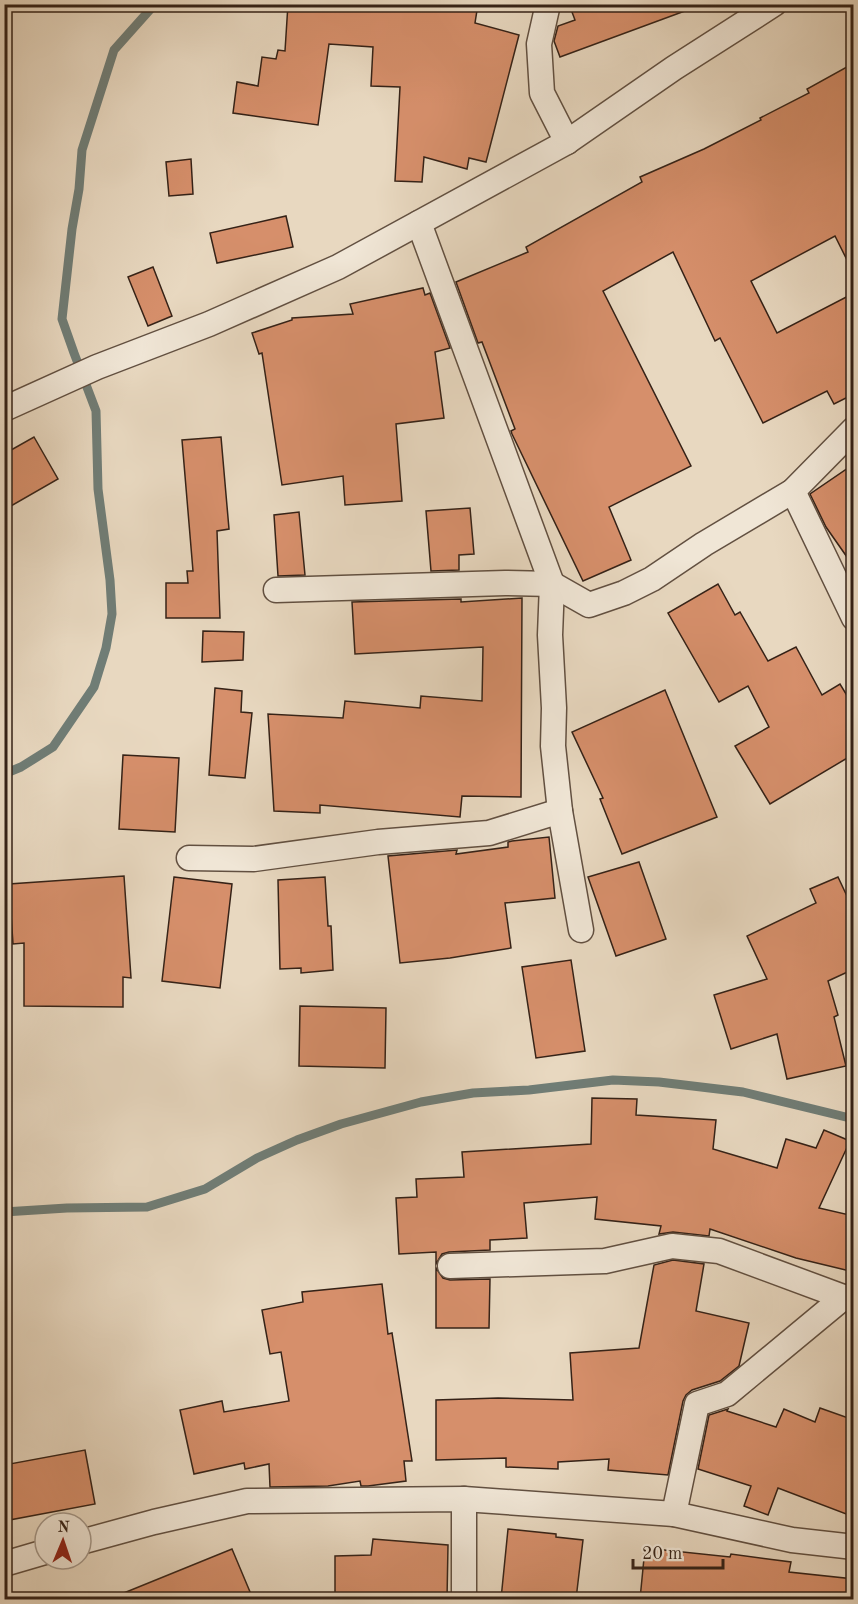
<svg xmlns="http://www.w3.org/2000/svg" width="858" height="1604" font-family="'Old Standard TT',serif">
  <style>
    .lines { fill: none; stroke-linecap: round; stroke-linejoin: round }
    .stream { stroke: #707d76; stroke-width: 9 }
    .building { fill: #d68f6b; stroke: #352217; stroke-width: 1.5 }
    .minor-casing { stroke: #625041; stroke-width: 27 }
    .minor { stroke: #f0e6d6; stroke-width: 24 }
  </style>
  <rect width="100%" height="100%" fill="#e8d8c0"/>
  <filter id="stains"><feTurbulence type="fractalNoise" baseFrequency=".00333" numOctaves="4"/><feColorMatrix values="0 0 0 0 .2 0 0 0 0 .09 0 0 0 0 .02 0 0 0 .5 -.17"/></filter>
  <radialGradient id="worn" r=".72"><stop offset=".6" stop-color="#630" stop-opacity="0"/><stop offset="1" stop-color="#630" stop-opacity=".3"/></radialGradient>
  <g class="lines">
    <g class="stream">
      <path d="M4,774L21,767L53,747L94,687L106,648L112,614L110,580L98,489L96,411L74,353L62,319L72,229L79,189L82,150L114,50L155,4"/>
      <path d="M4,1212L67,1208L147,1207L205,1189L257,1158L297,1140L341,1124L421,1102L473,1093L529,1090L613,1080L659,1082L743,1092L854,1119"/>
    </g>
  </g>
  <g class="building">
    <path d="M288,4H478L475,23L519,35L486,162L469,158L467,169L424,157L422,182L395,181L400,87L371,86L373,47L329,44L318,125L233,113L237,82L258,86L262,57L276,59L278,50L285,51Z"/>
    <path d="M569,4H692L693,8L560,57L554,41L558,26L575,20Z"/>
    <path d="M854,63V274L835,236L751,281L777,333L854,293V394L834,404L827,391L763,423L720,338L715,341L673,252L603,291L691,466L609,507L631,560L583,581L512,434L511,431L515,429L482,342L478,343L456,282L528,252L526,247L642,182L640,177L704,149L761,120L760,118L809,93L807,89Z"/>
    <path d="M191,159L193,194L169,196L166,162Z"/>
    <path d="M286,216L293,247L217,263L210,233Z"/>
    <path d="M153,267L172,316L148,326L128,277Z"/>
    <path d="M423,288L425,295L430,293L450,348L435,352L444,418L396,424L402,501L345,505L343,476L282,485L262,353L259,354L252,333L292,320V318L353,314L350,304Z"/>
    <path d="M34,437L58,479L4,510V454Z"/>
    <path d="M221,437L229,529L217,531L220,618H166V583H188L187,571H193L182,440Z"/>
    <path d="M854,464V567L826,527L810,494Z"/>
    <path d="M470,508L474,554L459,555V570L431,571L426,511Z"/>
    <path d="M299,512L305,575L278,576L274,515Z"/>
    <path d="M718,584L735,615L740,612L768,661L796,647L822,695L840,684L854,707V754L770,804L735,746L769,727L748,686L719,702L668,613Z"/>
    <path d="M522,598L521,797L462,796L460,817L320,805V813L274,811L268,714L343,718L345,701L420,708L421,696L482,701L483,647L355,654L352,602L461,599V602Z"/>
    <path d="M203,631L244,632L243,660L202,662Z"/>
    <path d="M215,688L242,691L241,712L252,713L245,778L209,775Z"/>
    <path d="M665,690L717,817L622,854L600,799L603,798L572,732Z"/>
    <path d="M123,755L179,758L175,832L119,829Z"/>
    <path d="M549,837L555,898L505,903L511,948L450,958L400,963L388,856L457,850L456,854L508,847V842L512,841Z"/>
    <path d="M639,862L666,939L616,956L588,877Z"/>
    <path d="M124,876L131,978L123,977V1007L24,1006V943L13,944L9,884Z"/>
    <path d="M174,877L232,884L220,988L162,981Z"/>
    <path d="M325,877L328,926H331L333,970L301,973V968L280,969L278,880Z"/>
    <path d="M838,877L854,911V969L828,981L838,1015L834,1017L846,1066L787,1079L777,1034L731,1049L714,995L767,979L747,936L816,903L810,889Z"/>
    <path d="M571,960L585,1051L536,1058L522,967Z"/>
    <path d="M300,1006L386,1008L385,1068L299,1066Z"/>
    <path d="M592,1098L637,1099L636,1115L716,1120L713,1149L777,1168L786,1139L816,1148L824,1130L850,1141L819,1208L854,1216V1272L796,1258L710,1229L709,1236L673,1232L659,1234L661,1226L595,1219L597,1197L524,1203L527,1238L490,1240V1250L449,1252L442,1254L436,1264V1252L399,1254L396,1198L417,1197L416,1179L464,1177L462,1152L591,1144Z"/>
    <path d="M673,1260L704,1264L696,1311L749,1323L739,1366L720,1381L692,1390L686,1395L683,1401L668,1475L608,1470L609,1459L558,1462V1469L506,1467V1458L436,1460V1400L498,1398L573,1400L570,1353L639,1348L654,1265Z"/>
    <path d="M436,1268L443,1278L450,1280L490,1279L489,1328H436Z"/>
    <path d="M382,1284L388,1334L392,1333L412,1461H404L406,1481L368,1486H361L360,1481L328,1486L270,1487L269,1464L245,1469L244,1463L194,1474L180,1410L222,1401L224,1412L289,1401L281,1352L270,1354L262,1310L303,1302L302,1292Z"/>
    <path d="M820,1408L854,1420V1517L778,1488L768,1515L744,1506L751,1486L698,1469L709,1415L728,1409L727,1411L776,1427L784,1409L815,1422Z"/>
    <path d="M85,1450L95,1504L4,1521V1465Z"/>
    <path d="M508,1529L556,1534V1537L583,1540L576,1599H501Z"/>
    <path d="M373,1539L448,1545L447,1599H368V1594L335,1595V1556L371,1555Z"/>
    <path d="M645,1548L730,1557L731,1554L791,1562L789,1572L854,1579V1599H640Z"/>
    <path d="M232,1549L253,1599H109Z"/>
  </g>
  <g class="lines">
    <defs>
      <g id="minor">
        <path d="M548,4L539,44L542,93L567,142"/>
        <path d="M419,223L552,584L550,635L554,708L553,746L560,811L581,930"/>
        <path d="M4,409L97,367L209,324L338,267L567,142L674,68L774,4"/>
        <path d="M793,491L854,618"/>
        <path d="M276,590L505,583L552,584L589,605L624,593L652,579L704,544L793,491L854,429"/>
        <path d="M189,858L254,859L378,842L489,833L560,811"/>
        <path d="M450,1266L605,1261L672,1246L719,1251L854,1301"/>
        <path d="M464,1499V1600"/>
        <path d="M674,1514L697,1404L727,1394L844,1297"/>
        <path d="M81,1542L154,1522L247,1501L464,1499L674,1514L792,1540L854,1547"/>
        <path d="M4,1564L45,1552"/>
      </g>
    </defs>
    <use href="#minor" class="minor-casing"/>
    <use href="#minor" class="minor"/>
  </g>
  <rect width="858" height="1604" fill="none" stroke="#e8d8c0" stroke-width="24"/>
  <rect x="6" y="6" width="846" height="1592" fill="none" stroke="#352217" stroke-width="3"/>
  <rect x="12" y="12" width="834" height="1580" fill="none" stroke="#352217" stroke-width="1.5"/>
  <g transform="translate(63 1541) rotate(2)"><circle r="28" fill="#f0e6d6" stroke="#a5988a" stroke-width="1.5"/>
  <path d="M0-4.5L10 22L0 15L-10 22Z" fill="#8f2418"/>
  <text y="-9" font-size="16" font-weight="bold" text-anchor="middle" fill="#352217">N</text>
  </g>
  <path d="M633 1559v9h90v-9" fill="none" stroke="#352217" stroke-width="3"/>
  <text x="642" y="1559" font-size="18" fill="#352217" stroke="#f0e6d6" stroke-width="4.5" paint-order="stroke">20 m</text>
  <rect width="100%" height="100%" filter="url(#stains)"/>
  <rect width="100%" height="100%" fill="url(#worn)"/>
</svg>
